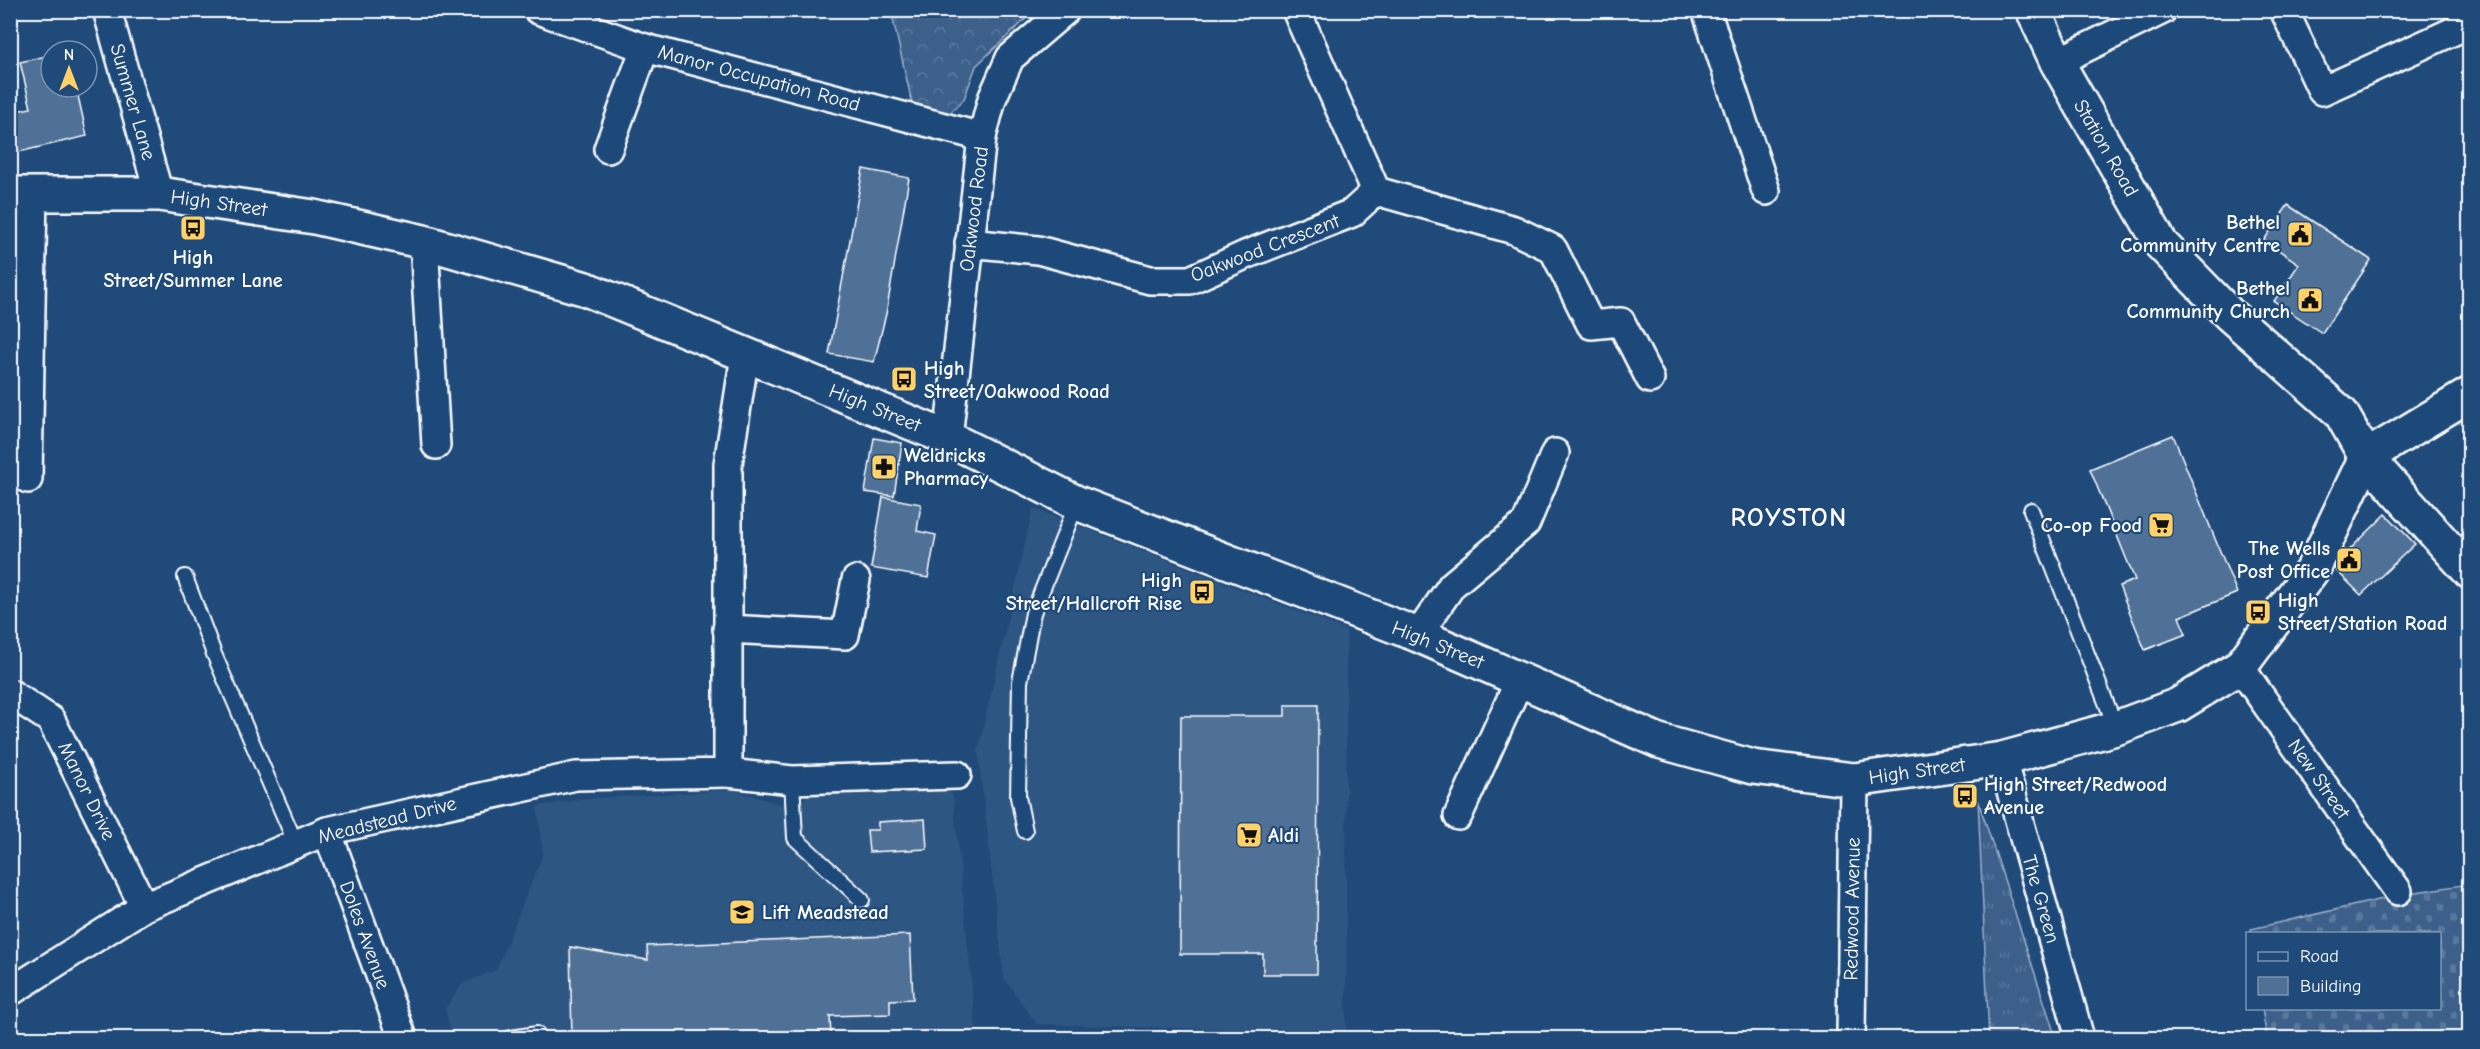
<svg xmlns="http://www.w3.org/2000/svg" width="2480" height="1049" font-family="'Comic Neue',sans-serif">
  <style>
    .built { fill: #2e5683 }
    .grass { fill: url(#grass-tufts); stroke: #9eb0c5; stroke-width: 1.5 }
    .forest { fill: url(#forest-crowns); stroke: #9eb0c5; stroke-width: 1.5 }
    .cemetery { fill: url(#cemetery-stones); stroke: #9eb0c5; stroke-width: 1.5 }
    .building { fill: #507197; stroke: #fff; stroke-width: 1.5 }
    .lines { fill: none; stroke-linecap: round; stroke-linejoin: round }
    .service-casing { stroke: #fff; stroke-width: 18 }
    .minor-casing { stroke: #fff; stroke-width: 32 }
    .secondary-casing { stroke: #fff; stroke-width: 38 }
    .service { stroke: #1f4a7a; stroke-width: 14 }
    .minor { stroke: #1f4a7a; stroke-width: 27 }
    .secondary { stroke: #1f4a7a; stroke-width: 33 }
    .labels { text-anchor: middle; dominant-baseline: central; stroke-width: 4.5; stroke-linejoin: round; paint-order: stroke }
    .street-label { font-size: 20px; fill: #fff; stroke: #1f4a7a }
    .poi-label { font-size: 20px; font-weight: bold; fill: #fff; stroke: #1f4a7a; text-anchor: start }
    .district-label { font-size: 26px; font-weight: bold; letter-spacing: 1.5px; fill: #fff; stroke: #1f4a7a }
  </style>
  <defs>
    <pattern id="grass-tufts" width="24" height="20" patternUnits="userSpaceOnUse" patternTransform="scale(1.5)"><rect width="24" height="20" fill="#3c618b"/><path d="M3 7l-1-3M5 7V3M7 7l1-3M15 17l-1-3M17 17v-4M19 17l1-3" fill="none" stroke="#59799c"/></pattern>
    <pattern id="forest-crowns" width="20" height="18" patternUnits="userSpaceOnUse" patternTransform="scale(1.5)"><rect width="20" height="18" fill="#3c618b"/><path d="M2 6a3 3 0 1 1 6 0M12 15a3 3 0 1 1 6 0" fill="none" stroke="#59799c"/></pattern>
    <pattern id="cemetery-stones" width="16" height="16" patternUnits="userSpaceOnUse" patternTransform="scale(1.5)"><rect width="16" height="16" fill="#3c618b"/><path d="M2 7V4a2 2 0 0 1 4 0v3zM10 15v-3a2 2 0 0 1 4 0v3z" fill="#59799c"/></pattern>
  </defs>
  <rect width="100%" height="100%" fill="#1f4a7a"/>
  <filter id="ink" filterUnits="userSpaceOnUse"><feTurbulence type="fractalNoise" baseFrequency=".0167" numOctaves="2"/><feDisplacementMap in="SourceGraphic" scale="12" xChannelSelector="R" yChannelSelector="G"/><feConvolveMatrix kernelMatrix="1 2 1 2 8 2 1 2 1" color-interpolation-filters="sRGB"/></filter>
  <g filter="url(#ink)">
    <g class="built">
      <path d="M1033,508L1346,630V1033L1037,1024L1004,979L978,751Z"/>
      <path d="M947,789L953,797L977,1038H452L445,1009L463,983L496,970L543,854L537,806L594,798L733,790L781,804L802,802L812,790Z"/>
    </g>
    <path class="grass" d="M1978,800L2056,1038H1989Z"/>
    <path class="forest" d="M891,11H1034L976,66L964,99L950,113L913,107Z"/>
    <path class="cemetery" d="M2469,884V1038H2267L2262,1009L2440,1008V934H2251V929L2409,893Z"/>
    <g class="building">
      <path d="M51,55V87H76L87,136L10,154V112L31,108L20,62Z"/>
      <path d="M863,169L909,178L886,314L874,362L829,354Z"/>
      <path d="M2288,205L2371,260L2322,333L2274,301L2299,264L2264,240Z"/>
      <path d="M2173,435L2237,593L2179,617L2186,634L2145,650L2119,586L2135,580L2090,469Z"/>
      <path d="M874,438L902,443L894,496L865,492Z"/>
      <path d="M883,497L921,504L917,531L936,535L928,578L871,568Z"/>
      <path d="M2386,514L2415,544L2361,595L2334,568L2337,562Z"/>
      <path d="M1285,705H1318L1317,974H1263V954H1180L1181,716H1285Z"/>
      <path d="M925,819L927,849L869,852L867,830H878V822Z"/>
      <path d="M910,935L913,999L890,1000V1014L830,1016L831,1038H572L570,947L648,960L647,946Z"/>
    </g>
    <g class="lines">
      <defs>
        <g id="service">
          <path d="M2031,510L2116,728"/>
          <path d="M185,577L214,654L296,844"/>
          <path d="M792,780L795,838L862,900"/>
          <path d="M1025,831L1018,797L1020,682L1033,613L1077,503"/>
          <path d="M511,1038L537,1034"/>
        </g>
        <g id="minor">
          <path d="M107,10L159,194"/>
          <path d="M538,10L645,48L982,137"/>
          <path d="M1296,10L1376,191L1514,230L1553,249L1591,325L1621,322L1650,379"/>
          <path d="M1706,10L1766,191"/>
          <path d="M2284,10L2322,91L2467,25L2460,10"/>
          <path d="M2057,62L2163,10"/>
          <path d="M608,149L645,48"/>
          <path d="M424,242L436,445"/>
          <path d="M969,243L1038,250L1150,280H1190L1245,255L1352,213L1376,191"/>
          <path d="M948,438L982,137L992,99L1010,58L1066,10"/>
          <path d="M28,479L33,193"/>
          <path d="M727,629L845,635L856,580"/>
          <path d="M1418,635L1452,585L1526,523L1555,453"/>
          <path d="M2240,667L2398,891"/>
          <path d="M10,693L51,720L144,907"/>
          <path d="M2002,759L2080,1038"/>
          <path d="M728,773L792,780L957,775"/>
          <path d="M1458,816L1520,679"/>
          <path d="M327,831L403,1038"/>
          <path d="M10,992L144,907L327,831L576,776L728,773V464L745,355"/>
          <path d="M1851,1038L1854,780"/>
        </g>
        <g id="secondary">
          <path d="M2033,10L2057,62L2161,244L2230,315L2341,413L2366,457L2470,572"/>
          <path d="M10,194H159L314,217L424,242L586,289L948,438L1077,503L1418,635L1659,741L1753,767L1854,780L2002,759L2116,728L2178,705L2240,667L2313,569L2366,457"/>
          <path d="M2366,457L2470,394"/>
        </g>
      </defs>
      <use href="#service" class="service-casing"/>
      <use href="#minor" class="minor-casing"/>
      <use href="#secondary" class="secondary-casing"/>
      <use href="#service" class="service"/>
      <use href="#minor" class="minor"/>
      <use href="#secondary" class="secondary"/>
    </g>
  </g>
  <defs>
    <symbol id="bus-square" viewBox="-11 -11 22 22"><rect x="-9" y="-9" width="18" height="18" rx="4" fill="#ffd166" stroke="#1f4a7a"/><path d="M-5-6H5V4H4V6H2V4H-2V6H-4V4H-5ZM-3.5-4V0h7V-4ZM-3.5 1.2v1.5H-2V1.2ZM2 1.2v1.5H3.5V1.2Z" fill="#111"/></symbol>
    <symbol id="civic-square" viewBox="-11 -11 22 22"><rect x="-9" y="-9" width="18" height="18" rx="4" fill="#ffd166" stroke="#1f4a7a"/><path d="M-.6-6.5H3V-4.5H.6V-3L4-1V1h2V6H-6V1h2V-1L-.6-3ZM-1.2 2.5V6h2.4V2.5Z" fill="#111"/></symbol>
    <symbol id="pharmacy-square" viewBox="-11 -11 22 22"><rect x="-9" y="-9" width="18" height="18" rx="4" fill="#ffd166" stroke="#1f4a7a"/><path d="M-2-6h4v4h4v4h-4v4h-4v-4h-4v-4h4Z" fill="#111"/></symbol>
    <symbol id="supermarket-square" viewBox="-11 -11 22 22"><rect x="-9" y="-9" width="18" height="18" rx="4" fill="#ffd166" stroke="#1f4a7a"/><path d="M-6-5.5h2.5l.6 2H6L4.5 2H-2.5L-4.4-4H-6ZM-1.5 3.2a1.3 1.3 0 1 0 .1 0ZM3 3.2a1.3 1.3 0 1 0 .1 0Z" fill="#111"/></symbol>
    <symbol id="school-square" viewBox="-11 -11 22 22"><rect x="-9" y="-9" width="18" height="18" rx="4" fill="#ffd166" stroke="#1f4a7a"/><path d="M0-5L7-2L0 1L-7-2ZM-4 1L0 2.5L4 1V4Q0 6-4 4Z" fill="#111"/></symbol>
  </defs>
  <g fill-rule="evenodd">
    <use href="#bus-square" x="178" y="213" width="30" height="30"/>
    <use href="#civic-square" x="2285" y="219" width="30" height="30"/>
    <use href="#civic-square" x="2295" y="285" width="30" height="30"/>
    <use href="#bus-square" x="889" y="364" width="30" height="30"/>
    <use href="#pharmacy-square" x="869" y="452" width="30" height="30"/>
    <use href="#supermarket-square" x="2146" y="510" width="30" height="30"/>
    <use href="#civic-square" x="2334" y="545" width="30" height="30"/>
    <use href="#bus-square" x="1187" y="577" width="30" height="30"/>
    <use href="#bus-square" x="2243" y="597" width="30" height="30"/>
    <use href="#bus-square" x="1950" y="781" width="30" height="30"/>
    <use href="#supermarket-square" x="1234" y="820" width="30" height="30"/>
    <use href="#school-square" x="727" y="897" width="30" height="30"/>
  </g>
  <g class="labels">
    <g class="street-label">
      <text transform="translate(759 78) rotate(15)">Manor Occupation Road</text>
      <text transform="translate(133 102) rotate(74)">Summer Lane</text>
      <text transform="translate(2106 148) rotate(60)">Station Road</text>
      <text transform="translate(219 203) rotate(8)">High Street</text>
      <text transform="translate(974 209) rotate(-83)">Oakwood Road</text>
      <text transform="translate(1265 248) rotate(-21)">Oakwood Crescent</text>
      <text transform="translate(875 408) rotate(22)">High Street</text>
      <text transform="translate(1438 645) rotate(22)">High Street</text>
      <text transform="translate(1917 771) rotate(-8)">High Street</text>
      <text transform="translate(2319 779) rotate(55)">New Street</text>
      <text transform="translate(87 791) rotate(64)">Manor Drive</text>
      <text transform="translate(387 820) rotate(-14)">Meadstead Drive</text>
      <text transform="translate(2041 899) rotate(74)">The Green</text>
      <text transform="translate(1852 909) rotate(-89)">Redwood Avenue</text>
      <text transform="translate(365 935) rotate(70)">Doles Avenue</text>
    </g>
    <g class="poi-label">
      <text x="2280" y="222" text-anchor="end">Bethel<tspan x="2280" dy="23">Community Centre</tspan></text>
      <text x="193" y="257" text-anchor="middle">High<tspan x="193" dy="23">Street/Summer Lane</tspan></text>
      <text x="2290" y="288" text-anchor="end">Bethel<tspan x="2290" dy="23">Community Church</tspan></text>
      <text x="924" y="368">High<tspan x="924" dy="23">Street/Oakwood Road</tspan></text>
      <text x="904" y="455">Weldricks<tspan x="904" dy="23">Pharmacy</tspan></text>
      <text x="2142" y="525" text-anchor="end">Co-op Food</text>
      <text x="2330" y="548" text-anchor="end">The Wells<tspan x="2330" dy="23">Post Office</tspan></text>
      <text x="1182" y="580" text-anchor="end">High<tspan x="1182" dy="23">Street/Hallcroft Rise</tspan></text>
      <text x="2278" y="600">High<tspan x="2278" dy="23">Street/Station Road</tspan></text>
      <text x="1984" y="784">High Street/Redwood<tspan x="1984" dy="23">Avenue</tspan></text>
      <text x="1268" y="835">Aldi</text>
      <text x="762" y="912">Lift Meadstead</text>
    </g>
    <g class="district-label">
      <text x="1789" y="518">ROYSTON</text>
    </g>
  </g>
  <rect width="2480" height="1049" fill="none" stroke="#1f4a7a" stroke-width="36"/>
  <rect x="18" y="18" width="2444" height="1013" fill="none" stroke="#fff" stroke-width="2" filter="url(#ink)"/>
  <rect x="2246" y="932" width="195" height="78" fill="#1f4a7a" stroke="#7992af" stroke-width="1.5"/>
  <rect x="2258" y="952" width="30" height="9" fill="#1f4a7a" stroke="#7992af" stroke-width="1.5"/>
  <text x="2300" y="962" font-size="18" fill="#ffffff">Road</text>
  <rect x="2258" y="977" width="30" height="18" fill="#507197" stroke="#7992af" stroke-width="1.5"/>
  <text x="2300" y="992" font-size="18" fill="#ffffff">Building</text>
  <g transform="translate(69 69)"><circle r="28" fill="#1f4a7a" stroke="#7992af" stroke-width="1.5"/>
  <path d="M0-4.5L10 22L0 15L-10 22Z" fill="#ffd166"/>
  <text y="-9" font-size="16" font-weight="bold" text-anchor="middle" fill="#ffffff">N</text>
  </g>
</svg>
